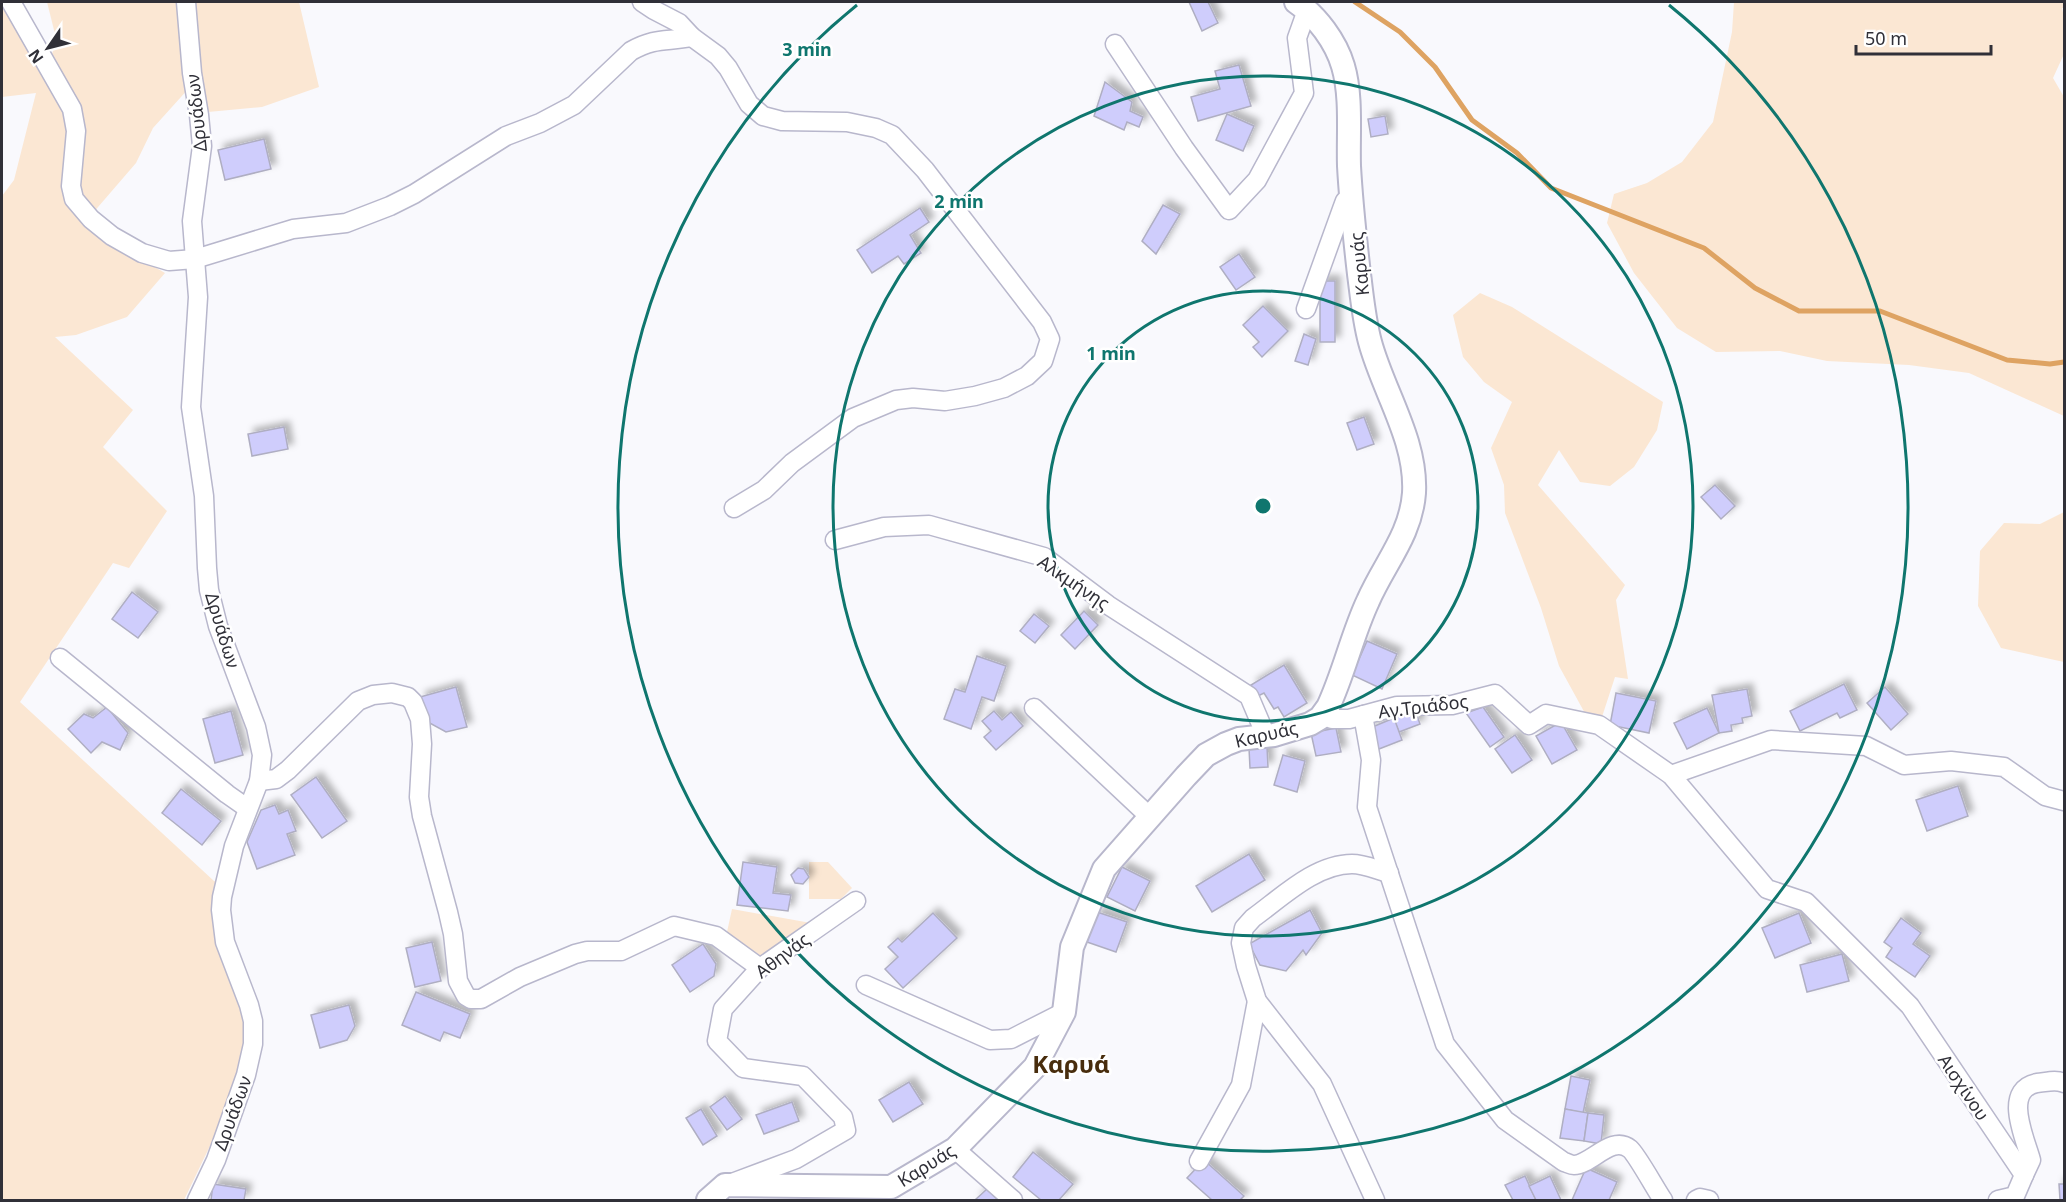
<svg xmlns="http://www.w3.org/2000/svg" width="2066" height="1202" font-family="'Noto Sans',sans-serif">
  <style>
    .green { fill: #fbe7d3 }
    .lines { fill: none; stroke-linecap: round; stroke-linejoin: round }
    .stream { stroke: #dea362; stroke-width: 5 }
    .building { fill: #cfcdfc; stroke: #afaec2; stroke-width: 1.5; filter: url(#shadow) }
    .minor-casing { stroke: #b8b7cc; stroke-width: 21 }
    .tertiary-casing { stroke: #b8b7cc; stroke-width: 26 }
    .minor { stroke: #fff; stroke-width: 18 }
    .tertiary { stroke: #fff; stroke-width: 22 }
    .ring { fill: none; stroke: #0f766e; stroke-width: 3 }
    .labels { text-anchor: middle; dominant-baseline: central; stroke-width: 5; stroke-linejoin: round; paint-order: stroke }
    .street-label { font-size: 18px; fill: #303038; stroke: #fff }
    .district-label { font-size: 24px; font-weight: bold; fill: #482d0d; stroke: #fff }
    .centre { fill: #0f766e; stroke: #fff; stroke-width: 3 }
    .ring-label { font-size: 18px; text-anchor: middle; font-weight: bold; fill: #0f766e; stroke: #fff; stroke-width: 5; stroke-linejoin: round; paint-order: stroke }
  </style>
  <defs>
    <filter id="shadow"><feDropShadow dx="5.5" dy="-5.5" stdDeviation="3" flood-color="#0004"/></filter>
  </defs>
  <rect width="100%" height="100%" fill="#f9f9fd"/>
  <g class="green">
    <path d="M2,2H5L47,65L57,42L47,2H299L319,87L262,107L208,112L190,87L153,128L136,163L86,221L108,240L165,273L127,317L76,335L55,337L133,410L103,447L167,511L129,568L113,563L20,702L214,881L222,883L247,1005L244,1075L184,1200H2V196L14,180L36,93L2,97Z"/>
    <path d="M1734,2H2064V8H2062L2064,17V54L2053,78L2064,97V416L1969,373L1909,365L1827,361L1780,351L1716,352L1677,328L1634,273L1607,223L1614,194L1647,183L1682,162L1713,122L1732,32Z"/>
    <path d="M1480,293L1512,307L1663,402L1657,430L1634,467L1610,486L1580,482L1559,450L1538,485L1625,585L1616,600L1628,679L1615,677L1601,720L1587,717L1559,666L1541,608L1505,513L1504,485L1491,448L1512,402L1484,382L1463,357L1453,315Z"/>
    <path d="M2064,512V662L2001,648L1978,606L1980,551L2004,523L2040,524Z"/>
    <path d="M809,862H828L852,888L841,899H809Z"/>
    <path d="M732,909L811,923L765,959L727,932Z"/>
  </g>
  <g class="lines">
    <path class="stream" d="M1355,2L1400,32L1435,67L1472,120L1517,153L1551,188L1704,248L1755,288L1799,311H1880L2007,360L2050,364L2064,362"/>
  </g>
  <g class="building">
    <path d="M1189,2H1208L1218,23L1202,31Z"/>
    <path d="M1239,65L1251,106L1198,121L1191,97L1220,89L1215,71Z"/>
    <path d="M1105,82L1132,102L1130,111L1143,117L1139,127L1127,122L1124,130L1094,116Z"/>
    <path d="M1227,114L1254,126L1243,151L1216,140Z"/>
    <path d="M1385,116L1388,134L1371,137L1368,119Z"/>
    <path d="M264,139L271,169L225,180L218,150Z"/>
    <path d="M1163,205L1180,214L1156,254L1142,241Z"/>
    <path d="M920,208L929,222L910,235L921,253L904,264L898,256L872,273L857,250Z"/>
    <path d="M1239,254L1255,277L1236,290L1220,267Z"/>
    <rect x="1320" y="281" width="15" height="61"/>
    <path d="M1263,306L1288,331L1262,357L1253,347L1259,342L1243,325Z"/>
    <path d="M1304,334L1316,339L1308,365L1295,361Z"/>
    <path d="M1364,417L1374,444L1357,450L1347,423Z"/>
    <path d="M284,427L288,449L252,456L248,434Z"/>
    <path d="M1715,485L1735,506L1721,519L1701,497Z"/>
    <path d="M132,592L158,612L138,638L112,619Z"/>
    <path d="M1084,611L1098,625L1075,649L1061,635Z"/>
    <path d="M1034,614L1049,626L1035,643L1020,631Z"/>
    <path d="M1367,641L1397,654L1382,689L1352,675Z"/>
    <path d="M977,656L1006,666L994,701L982,697L971,729L944,719L955,689L965,692Z"/>
    <path d="M1284,665L1307,703L1284,717L1278,707L1274,709L1264,693L1258,696L1251,685Z"/>
    <path d="M1844,684L1857,710L1840,718L1837,713L1800,731L1790,711Z"/>
    <path d="M456,687L467,727L446,732L426,721L420,697Z"/>
    <path d="M1885,687L1908,714L1891,730L1867,703Z"/>
    <path d="M1747,689L1752,716L1742,718L1743,723L1731,725L1732,731L1719,733L1712,695Z"/>
    <path d="M1616,693L1656,701L1649,733L1610,725Z"/>
    <path d="M107,707L128,733L120,750L102,742L91,753L68,729L84,714L93,718Z"/>
    <path d="M1414,707L1420,724L1399,732L1392,715Z"/>
    <path d="M1483,707L1504,737L1490,747L1466,713Z"/>
    <path d="M1707,708L1719,733L1687,749L1674,723Z"/>
    <path d="M231,711L243,755L215,763L203,719Z"/>
    <path d="M994,711L1002,720L1011,712L1023,726L996,750L984,737L991,731L982,721Z"/>
    <path d="M1394,718L1402,740L1379,749L1370,728Z"/>
    <path d="M1561,722L1577,750L1552,764L1536,736Z"/>
    <path d="M1336,728L1341,752L1316,756L1311,733Z"/>
    <path d="M1515,735L1532,760L1512,773L1495,749Z"/>
    <path d="M1267,747L1268,767L1250,768L1249,748Z"/>
    <path d="M1283,755L1305,761L1297,792L1274,785Z"/>
    <path d="M316,777L347,821L322,838L291,795Z"/>
    <path d="M1958,786L1968,816L1927,831L1916,800Z"/>
    <path d="M181,789L221,821L202,845L162,813Z"/>
    <path d="M275,805L279,814L288,810L296,831L287,834L295,855L257,869L247,842L261,810Z"/>
    <path d="M1249,854L1265,880L1212,912L1196,886Z"/>
    <path d="M743,862L777,867L773,893L791,895L788,911L737,905Z"/>
    <path d="M1122,867L1150,881L1135,911L1107,897Z"/>
    <path d="M798,868L804,869L809,877L803,884L795,883L791,875Z"/>
    <path d="M1310,910L1322,933L1306,955L1303,950L1286,971L1260,965L1249,944Z"/>
    <path d="M1097,912L1127,922L1116,952L1087,942Z"/>
    <path d="M933,913L957,938L903,988L885,969L898,957L888,947L898,938L902,942Z"/>
    <path d="M1799,913L1811,943L1775,958L1762,928Z"/>
    <path d="M1901,918L1921,933L1913,944L1930,956L1915,977L1886,957L1892,948L1884,942Z"/>
    <path d="M432,942L441,981L415,987L406,948Z"/>
    <path d="M703,944L716,964L714,976L690,992L672,965Z"/>
    <path d="M1842,954L1849,981L1807,992L1800,965Z"/>
    <path d="M416,992L470,1014L460,1038L444,1032L440,1041L402,1025Z"/>
    <path d="M349,1005L355,1026L347,1040L320,1048L311,1015Z"/>
    <path d="M1571,1076L1590,1080L1583,1113L1565,1109Z"/>
    <path d="M909,1082L923,1104L893,1122L879,1100Z"/>
    <path d="M725,1096L742,1119L727,1130L710,1107Z"/>
    <path d="M792,1102L799,1121L764,1134L756,1115Z"/>
    <path d="M701,1109L717,1136L703,1145L686,1118Z"/>
    <path d="M1565,1109L1588,1113L1584,1141L1560,1138Z"/>
    <path d="M1588,1113L1604,1115L1601,1144L1584,1141Z"/>
    <path d="M1033,1152L1073,1184L1059,1200H1041L1013,1177Z"/>
    <path d="M1204,1160L1244,1196L1240,1200H1212L1187,1178Z"/>
    <path d="M1586,1168L1617,1182L1609,1200H1572Z"/>
    <path d="M1525,1176L1536,1200H1513L1505,1185Z"/>
    <path d="M1550,1176L1561,1200H1536L1529,1186Z"/>
    <path d="M213,1184L246,1189L244,1200H211Z"/>
    <path d="M2059,1184H2064V1200H2060Z"/>
    <path d="M987,1189L998,1200H975Z"/>
  </g>
  <g class="lines">
    <defs>
      <g id="minor">
        <path d="M11,2L72,109L76,131L71,186L74,199L91,219L112,236L142,253L169,261L195,259L293,229L346,223L390,206L414,194L506,136L540,123L574,105L631,51C656,37 666,42 692,37"/>
        <path d="M186,2L192,73L199,115L202,146L192,221L198,297L191,407L204,496L207,568L209,590L218,626L256,727L262,755L259,781L234,846L222,897L221,910L225,942L249,1005L253,1021V1044L246,1075L216,1160L197,1200"/>
        <path d="M642,2L654,10L679,23L692,37L718,56L728,68L749,104L763,116L782,121L847,122L876,128L892,135L925,170L1042,322L1050,339L1043,361L1027,376L1004,388L975,396L945,401L913,398L896,400L853,418L792,463L764,490L734,508"/>
        <path d="M1115,44L1184,148L1229,210L1257,180L1304,93L1297,38L1307,10"/>
        <path d="M1306,309L1342,209L1345,201L1352,195"/>
        <path d="M835,540L884,527L929,525L1044,557L1108,605L1249,696L1266,736"/>
        <path d="M60,658L227,794L247,808"/>
        <path d="M1034,708L1150,817"/>
        <path d="M1323,715L1332,719H1349L1397,706L1452,705L1495,694L1529,725L1546,714L1599,725L1671,775L1767,889L1806,902L1910,1006L2024,1175L2015,1196L1998,1200"/>
        <path d="M1363,715L1371,760L1367,807L1445,1044L1505,1120L1564,1162C1568,1163 1570,1165 1574,1165C1591,1165 1612,1134 1630,1149C1637,1155 1656,1190 1663,1200"/>
        <path d="M1671,775L1771,740L1866,746L1904,765L1951,761L2004,767L2045,796L2064,801"/>
        <path d="M259,781L276,779L288,770L358,701L373,695L392,693L408,697L413,702L420,719L422,744L419,797L422,816L448,912L453,934L458,981L466,996L471,999H481L520,977L575,954L587,951H621L674,926L716,936L760,968"/>
        <path d="M866,985L990,1040L1011,1039L1064,1012"/>
        <path d="M955,1149L1013,1200"/>
        <path d="M1199,1161L1241,1085L1257,1001"/>
        <path d="M2024,1175L2031,1160C2025,1138 2002,1090 2037,1083C2047,1082 2056,1079 2064,1083"/>
        <path d="M732,1183L796,1159L846,1130L843,1117L803,1076L743,1068L717,1041L723,1009L760,968L856,901"/>
        <path d="M1375,1200L1322,1084L1257,1001L1246,966L1241,943L1244,928L1253,918C1281,898 1315,864 1352,864C1364,864 1377,870 1389,873"/>
        <path d="M1696,1200L1700,1198L1709,1200"/>
      </g>
      <path id="tertiary" d="M708,1200L725,1185L891,1187L955,1149L1035,1067L1064,1012L1072,947L1104,869L1186,776L1206,755L1226,744L1239,739L1274,735L1310,724L1320,718L1328,707C1344,673 1352,635 1368,601C1384,564 1411,535 1414,493C1417,440 1383,391 1370,342C1364,320 1362,297 1359,274C1355,239 1351,202 1349,166C1348,135 1352,96 1343,66C1336,42 1317,16 1296,2"/>
    </defs>
    <use href="#minor" class="minor-casing"/>
    <use href="#tertiary" class="tertiary-casing"/>
    <use href="#minor" class="minor"/>
    <use href="#tertiary" class="tertiary"/>
  </g>
  <g class="ring">
    <circle cx="1263" cy="506" r="215"/>
    <circle cx="1263" cy="506" r="430"/>
    <path d="M1669 5A645 645 0 1 1 857 5"/>
  </g>
  <g class="labels">
    <g class="street-label">
      <text transform="translate(196 113) rotate(-96)">Δρυάδων</text>
      <text transform="translate(1359 264) rotate(-96)">Καρυάς</text>
      <text transform="translate(1074 582) rotate(34)">Αλκμήνης</text>
      <text transform="translate(223 630) rotate(73)">Δρυάδων</text>
      <text transform="translate(1423 706) rotate(-7)">Αγ.Τριάδος</text>
      <text transform="translate(1266 734) rotate(-13)">Καρυάς</text>
      <text transform="translate(782 955) rotate(-37)">Αθηνάς</text>
      <text transform="translate(1964 1087) rotate(56)">Αισχίνου</text>
      <text transform="translate(232 1113) rotate(-70)">Δρυάδων</text>
      <text transform="translate(926 1165) rotate(-32)">Καρυάς</text>
    </g>
    <g class="district-label">
      <text x="1071" y="1063">Καρυά</text>
    </g>
  </g>
  <circle cx="1263" cy="506" r="9" class="centre"/>
  <g class="ring-label">
    <text x="807" y="56">3 min</text>
    <text x="959" y="208">2 min</text>
    <text x="1111" y="360">1 min</text>
  </g>
  <rect width="2066" height="1202" fill="none" stroke="#303038" stroke-width="6"/>
  <g transform="translate(48 48) rotate(235)" stroke="#ffffff" stroke-width="4.5" paint-order="stroke">
  <path d="M0-4.5L10 22L0 15L-10 22Z" fill="#303038"/>
  <text y="-9" font-size="16" font-weight="bold" text-anchor="middle" fill="#303038">N</text>
  </g>
  <path d="M1856 45v9h135v-9" fill="none" stroke="#303038" stroke-width="3"/>
  <text x="1865" y="45" font-size="18" fill="#303038" stroke="#ffffff" stroke-width="4.5" paint-order="stroke">50 m</text>
</svg>
